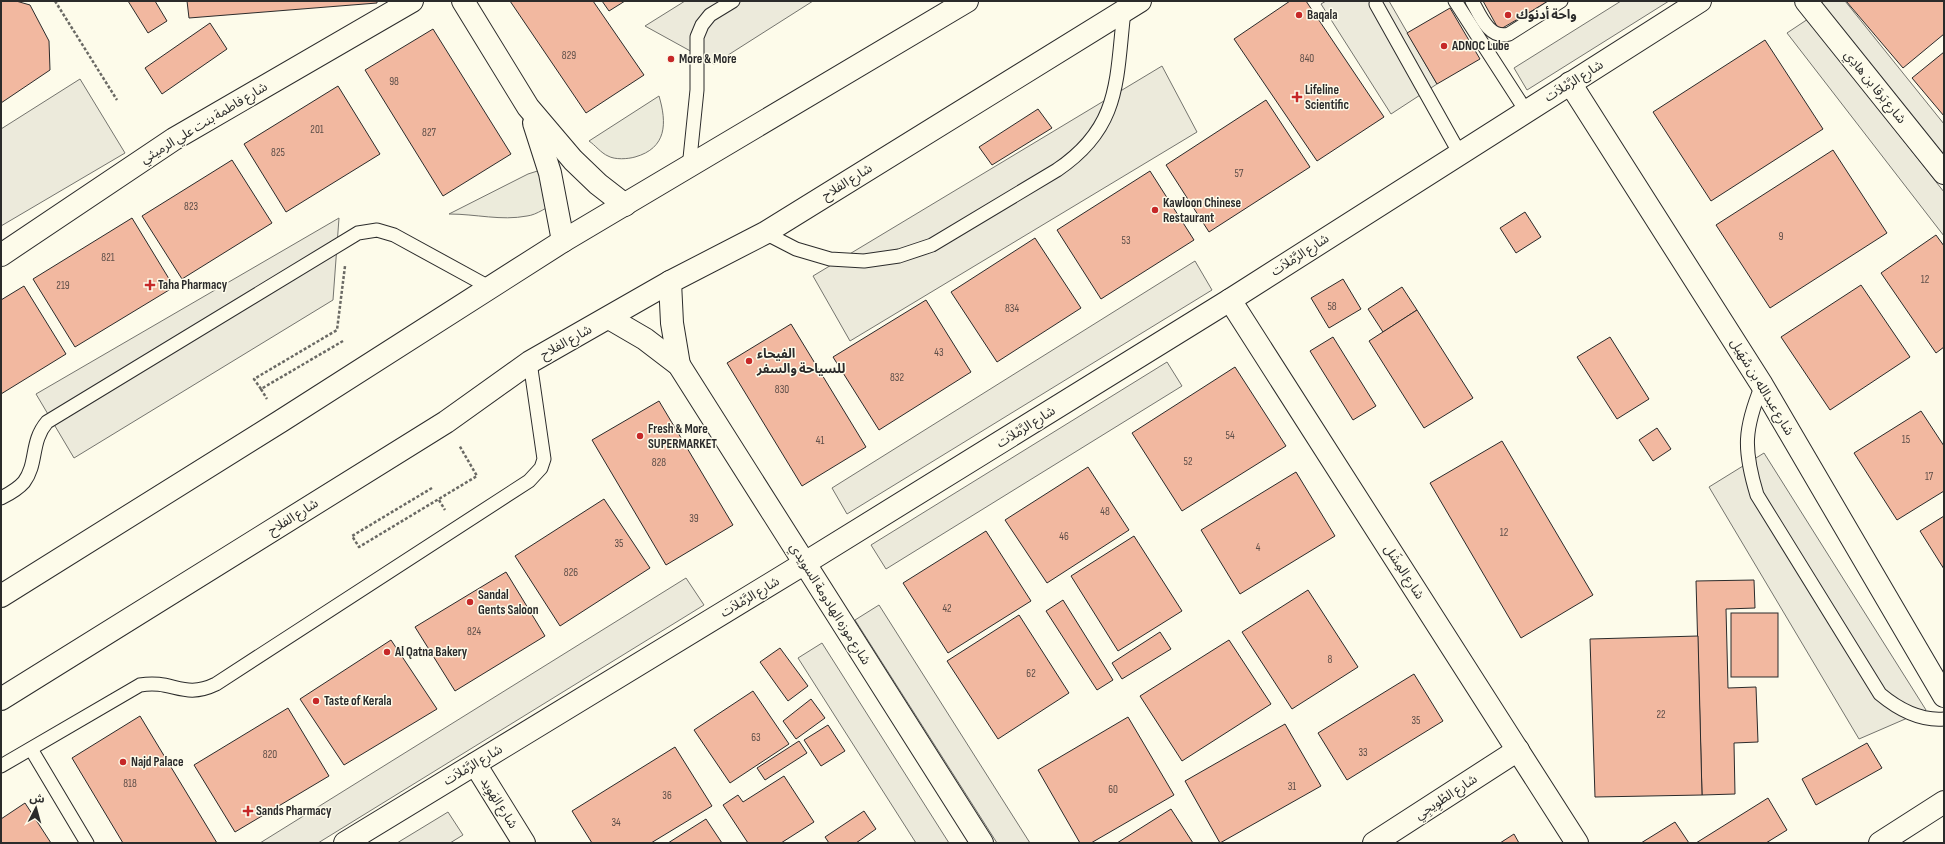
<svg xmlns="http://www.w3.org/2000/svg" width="1945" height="844" font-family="'Sofia Sans Condensed','Noto Sans Arabic',sans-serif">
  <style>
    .green { fill: #ecebdb; stroke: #74746e }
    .parking { fill: #eceadb; stroke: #74746e }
    .building { fill: #f2b8a0; stroke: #2b2b2b }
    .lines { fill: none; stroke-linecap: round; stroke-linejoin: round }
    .lane-casing { stroke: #2b2b2b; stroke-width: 15 }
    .street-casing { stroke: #2b2b2b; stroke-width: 24 }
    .secondary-casing { stroke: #2b2b2b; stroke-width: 24 }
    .path { stroke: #6a6964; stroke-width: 2.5; stroke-dasharray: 3 2; stroke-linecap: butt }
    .lane { stroke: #fdfbea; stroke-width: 13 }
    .street { stroke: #fdfbea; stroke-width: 22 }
    .secondary { stroke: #fdfbea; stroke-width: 22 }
    .poi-dot { fill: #c62828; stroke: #fdfbea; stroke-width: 1.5 }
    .labels { text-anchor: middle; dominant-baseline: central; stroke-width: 3; stroke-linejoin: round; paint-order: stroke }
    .number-label { font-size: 11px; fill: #5d4e48 }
    .poi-label { font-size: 13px; font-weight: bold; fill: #2b2b2b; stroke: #fdfbea; text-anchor: start }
    .street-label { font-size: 13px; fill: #2b2b2b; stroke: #fdfbea }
  </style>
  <rect width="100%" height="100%" fill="#fdfbea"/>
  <g class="green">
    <path d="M659,96C667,123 667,148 635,157C628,159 615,160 608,156C601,153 595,145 589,141Z"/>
    <path d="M547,168L558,202C548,206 537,215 527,216C501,221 476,214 449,214L528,174Z"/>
  </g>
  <g class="parking">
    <path d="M685,1H813L714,64L645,26Z"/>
    <path d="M1326,1H1389L1437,84L1391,114L1321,4Z"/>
    <path d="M1621,1H1669L1527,90L1514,68Z"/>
    <path d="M1824,1H1845L1944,124V158L1820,4Z"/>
    <path d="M1808,19L1944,192V236L1787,33Z"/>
    <path d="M1162,66L1197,132L850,341L813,276Z"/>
    <path d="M80,79L125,153L1,226V129Z"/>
    <path d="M339,218L333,300L74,458L36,394Z"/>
    <path d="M1195,261L1212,290L847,514L832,488Z"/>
    <path d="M1167,362L1182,386L886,569L871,545Z"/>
    <path d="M1764,453L1926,710L1859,739L1709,487Z"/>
    <path d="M686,578L704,605L318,843H260Z"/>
    <path d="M879,605L1030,843H997L855,620Z"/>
    <path d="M822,643L949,843H916L798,658Z"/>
    <path d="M448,812L463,835L450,843H397Z"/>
  </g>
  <g class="building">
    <path d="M1,1H16L30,5L49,41L50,70L1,103Z"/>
    <path d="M128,1H155L167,21L148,33Z"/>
    <path d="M187,1H377V3L189,18Z"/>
    <path d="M510,1H593L644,75L586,113Z"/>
    <path d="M602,1H625L609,11Z"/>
    <path d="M1290,1H1306L1384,117L1317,161L1234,39Z"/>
    <path d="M1483,1H1549L1499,30Z"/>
    <path d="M1846,1H1944V34L1903,68Z"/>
    <path d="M1450,8L1480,59L1437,84L1407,33Z"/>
    <path d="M210,23L227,49L162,94L145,68Z"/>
    <path d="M433,29L511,154L443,196L365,70Z"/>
    <path d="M1765,40L1823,129L1711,201L1653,112Z"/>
    <path d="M1944,52V116L1912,78Z"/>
    <path d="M338,86L380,154L286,212L244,144Z"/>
    <path d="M1266,100L1310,167L1209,232L1166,165Z"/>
    <path d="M1038,109L1052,128L992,165L979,147Z"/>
    <path d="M1833,150L1887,233L1770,308L1716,225Z"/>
    <path d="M232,160L272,223L182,279L142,216Z"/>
    <path d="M1150,171L1194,240L1101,299L1057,230Z"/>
    <path d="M1525,212L1541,237L1516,253L1500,228Z"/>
    <path d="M132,218L174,287L75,347L33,279Z"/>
    <path d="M1936,235L1944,246V347L1936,353L1881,273Z"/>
    <path d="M1035,238L1081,308L997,362L951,292Z"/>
    <path d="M1343,279L1361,309L1329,328L1311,298Z"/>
    <path d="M1861,285L1910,357L1830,410L1781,337Z"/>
    <path d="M24,286L66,354L1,394V300Z"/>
    <path d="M1402,287L1417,310L1383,332L1368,309Z"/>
    <path d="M926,300L971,372L879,430L833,357Z"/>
    <path d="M1417,310L1473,398L1424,428L1369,341Z"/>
    <path d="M791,324L866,447L802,486L727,363Z"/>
    <path d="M1333,337L1376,406L1353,420L1310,351Z"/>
    <path d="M1610,337L1649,399L1617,419L1577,357Z"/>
    <path d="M1235,367L1286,446L1182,511L1132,433Z"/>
    <path d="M659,401L733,525L666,565L592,440Z"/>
    <path d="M1921,411L1944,446V491L1897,520L1854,453Z"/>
    <path d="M1657,428L1671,449L1653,461L1639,440Z"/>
    <path d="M1502,441L1593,595L1521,638L1430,483Z"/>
    <path d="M1088,467L1129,530L1047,583L1005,520Z"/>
    <path d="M1296,472L1335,536L1240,594L1201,530Z"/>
    <path d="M604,499L650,568L560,626L515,556Z"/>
    <path d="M1944,516V569L1920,531Z"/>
    <path d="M986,531L1031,601L948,653L903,583Z"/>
    <path d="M1134,536L1182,611L1118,651L1071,576Z"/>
    <path d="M506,572L545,636L455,691L415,627Z"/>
    <path d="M1754,580L1755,608L1726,609L1728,688L1756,687L1758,742L1734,743L1735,794L1702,795L1696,581Z"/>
    <path d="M1308,590L1358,667L1292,709L1242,632Z"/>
    <path d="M1063,600L1113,680L1097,690L1046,611Z"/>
    <rect x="1731" y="613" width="47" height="64"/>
    <path d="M1019,615L1069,693L998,739L947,661Z"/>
    <path d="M1160,632L1171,649L1122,679L1112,663Z"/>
    <path d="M1698,636L1702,795L1595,797L1590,639Z"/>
    <path d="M391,640L437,709L344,765L300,699Z"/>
    <path d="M1229,640L1271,704L1182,761L1140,696Z"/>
    <path d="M780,648L808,686L788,701L760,662Z"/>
    <path d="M1414,674L1443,721L1347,780L1318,733Z"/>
    <path d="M753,691L789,744L730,783L694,730Z"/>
    <path d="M811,699L825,718L796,739L783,721Z"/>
    <path d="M288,708L329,776L235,832L194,765Z"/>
    <path d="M140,716L217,843H123L72,758Z"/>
    <path d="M1128,717L1174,795L1091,843H1080L1038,770Z"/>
    <path d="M1285,724L1321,786L1220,843L1185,781Z"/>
    <path d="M828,725L845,751L821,766L804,740Z"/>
    <path d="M799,741L807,753L765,780L757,768Z"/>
    <path d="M1867,743L1882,768L1816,805L1802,779Z"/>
    <path d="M675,747L712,806L651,843H592L572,811Z"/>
    <path d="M784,776L814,822L781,843H748L723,805L738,795L743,802Z"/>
    <path d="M1768,798L1787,830L1766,843H1696Z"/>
    <path d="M25,803L51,843H1V819Z"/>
    <path d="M1171,809L1193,843H1117Z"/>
    <path d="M864,811L876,829L856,843H829L825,837Z"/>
    <path d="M706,819L722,843H668Z"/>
    <path d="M1675,822L1689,843H1641Z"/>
    <path d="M1514,834L1519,843H1500Z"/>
  </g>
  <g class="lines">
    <defs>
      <g id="lane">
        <path d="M1455,1L1526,111"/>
        <path d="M1472,1C1480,15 1489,40 1509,34L1561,1"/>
        <path d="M1376,4L1460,154"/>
        <path d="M689,168L697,90V37L702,25L710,15L733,1"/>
        <path d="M765,233L796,249L830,259L864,261L899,256L932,245L1057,170C1121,127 1116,80 1124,11"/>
        <path d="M1762,385C1744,429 1743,449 1757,495L1880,694C1898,709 1919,721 1944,719"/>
        <path d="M1,498C9,494 18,489 24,482C38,463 30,442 47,422L358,233L377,230L394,235L489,287"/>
        <path d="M31,749L87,843"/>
        <path d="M1,766L140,685C173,679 183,700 216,684L529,481L541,468L544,459L530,362"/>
      </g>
      <g id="street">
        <path d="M463,1L528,107L573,160L598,184L625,205"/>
        <path d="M1806,1L1944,173"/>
        <path d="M1570,83L1762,385L1944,696"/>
        <path d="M534,123L550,173L563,241"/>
        <path d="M1,255L174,139L412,1"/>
        <path d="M670,282L672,323L679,365"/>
        <path d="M1230,300L1577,843"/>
        <path d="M609,318L645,339L679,365L982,843"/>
        <path d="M475,764L524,843"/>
        <path d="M345,843L805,563L1230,300L1700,1"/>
        <path d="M1374,843L1518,750"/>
        <path d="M1880,843L1944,802"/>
      </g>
      <g id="secondary">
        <path d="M1,596L281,421L563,241L967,1"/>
        <path d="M1,699L446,422L530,362L670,282L765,233L1140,1"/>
      </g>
    </defs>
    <use href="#lane" class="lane-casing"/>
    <use href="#street" class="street-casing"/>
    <use href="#secondary" class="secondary-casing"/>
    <g class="path">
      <path d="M55,1L117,100"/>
      <path d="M343,341L261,389L254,379L337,330L345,266"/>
      <path d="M261,389L267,399"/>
      <path d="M432,488L352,536L359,547L477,476L459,445"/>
      <path d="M439,500L445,510"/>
    </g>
    <use href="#lane" class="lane"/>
    <use href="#street" class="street"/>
    <use href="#secondary" class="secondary"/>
  </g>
  <g class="poi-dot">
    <circle cx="1299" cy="15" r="4"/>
    <circle cx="1508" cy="15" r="4"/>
    <circle cx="1444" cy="46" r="4"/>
    <circle cx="671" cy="59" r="4"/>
    <path d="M1295 91h4v4h4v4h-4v4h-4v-4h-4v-4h4z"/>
    <circle cx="1155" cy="210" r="4"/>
    <path d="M148 279h4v4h4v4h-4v4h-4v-4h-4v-4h4z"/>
    <circle cx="749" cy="361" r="4"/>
    <circle cx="640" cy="436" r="4"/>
    <circle cx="470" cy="602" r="4"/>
    <circle cx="387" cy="652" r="4"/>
    <circle cx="316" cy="701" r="4"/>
    <circle cx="123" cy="762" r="4"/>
    <path d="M246 805h4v4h4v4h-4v4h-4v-4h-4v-4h4z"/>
  </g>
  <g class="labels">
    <g class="number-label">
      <text x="569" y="55">829</text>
      <text x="1307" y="58">840</text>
      <text x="394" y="81">98</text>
      <text x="317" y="129">201</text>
      <text x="429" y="132">827</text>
      <text x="278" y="152">825</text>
      <text x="1239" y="173">57</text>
      <text x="191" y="206">823</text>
      <text x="1781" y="236">9</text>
      <text x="1126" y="240">53</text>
      <text x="108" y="257">821</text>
      <text x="1925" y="279">12</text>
      <text x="63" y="285">219</text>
      <text x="1332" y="306">58</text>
      <text x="1012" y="308">834</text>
      <text x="939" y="352">43</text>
      <text x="897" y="377">832</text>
      <text x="782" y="389">830</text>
      <text x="1230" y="435">54</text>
      <text x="1906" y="439">15</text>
      <text x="820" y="440">41</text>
      <text x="1188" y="461">52</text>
      <text x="659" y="462">828</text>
      <text x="1929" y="476">17</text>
      <text x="1105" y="511">48</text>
      <text x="694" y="518">39</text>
      <text x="1504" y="532">12</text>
      <text x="1064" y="536">46</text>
      <text x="619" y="543">35</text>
      <text x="1258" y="547">4</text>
      <text x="571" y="572">826</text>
      <text x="947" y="608">42</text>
      <text x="474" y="631">824</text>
      <text x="1330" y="659">8</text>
      <text x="1031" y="673">62</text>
      <text x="1661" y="714">22</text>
      <text x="1416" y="720">35</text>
      <text x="756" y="737">63</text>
      <text x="1363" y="752">33</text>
      <text x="270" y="754">820</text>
      <text x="130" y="783">818</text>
      <text x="1292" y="786">31</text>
      <text x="1113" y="789">60</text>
      <text x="667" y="795">36</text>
      <text x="616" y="822">34</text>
    </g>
    <g class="poi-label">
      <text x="1307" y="15">Baqala</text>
      <text x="1516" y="15">واحة أدنوك</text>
      <text x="1452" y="46">ADNOC Lube</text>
      <text x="679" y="59">More &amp; More</text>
      <text x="1305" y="90">Lifeline<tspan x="1305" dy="15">Scientific</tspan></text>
      <text x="1163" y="203">Kawloon Chinese<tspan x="1163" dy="15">Restaurant</tspan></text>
      <text x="158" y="285">Taha Pharmacy</text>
      <text x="757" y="354">الفيحاء<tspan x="757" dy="15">للسياحة والسفر</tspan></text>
      <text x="648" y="429">Fresh &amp; More<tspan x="648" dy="15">SUPERMARKET</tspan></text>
      <text x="478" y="595">Sandal<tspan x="478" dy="15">Gents Saloon</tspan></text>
      <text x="395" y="652">Al Qatna Bakery</text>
      <text x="324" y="701">Taste of Kerala</text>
      <text x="131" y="762">Najd Palace</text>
      <text x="256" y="811">Sands Pharmacy</text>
    </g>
    <g class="street-label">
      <text transform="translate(1574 81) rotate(-32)">شارع الرَّمْلاَت</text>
      <text transform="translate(1875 87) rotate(51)">شارع بَرقا بن هادِي</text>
      <text transform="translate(204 123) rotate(-31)">شارع فاطمة بنت علي الرميثي</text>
      <text transform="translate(847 182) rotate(-32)">شارع الفلاح</text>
      <text transform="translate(1300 255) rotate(-33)">شارع الرَّمْلاَت</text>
      <text transform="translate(566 342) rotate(-29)">شارع الفلاح</text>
      <text transform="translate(1762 387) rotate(59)">شارع عبدالله بن سُهَيل</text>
      <text transform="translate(1026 427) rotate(-32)">شارع الرَّمْلاَت</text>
      <text transform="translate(293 517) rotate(-32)">شارع الفلاح</text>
      <text transform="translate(1404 572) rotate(57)">شارع المِشَل</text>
      <text transform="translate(750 597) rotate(-31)">شارع الرَّمْلاَت</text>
      <text transform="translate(830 604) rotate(58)">شارع موزه الهادومة السويدي</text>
      <text transform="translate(473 765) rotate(-31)">شارع الرَّمْلاَت</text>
      <text transform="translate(1446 797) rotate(-33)">شارع الطْوِيجِي</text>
      <text transform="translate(499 803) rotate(58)">شارع الهَوِيد</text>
    </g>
  </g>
  <rect width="1945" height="844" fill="none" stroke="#2b2b2b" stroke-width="4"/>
  <g transform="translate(36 808) rotate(6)" stroke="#fdfbea" stroke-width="3" paint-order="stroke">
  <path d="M0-3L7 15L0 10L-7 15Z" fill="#2b2b2b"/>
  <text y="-6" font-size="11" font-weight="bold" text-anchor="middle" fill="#2b2b2b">ش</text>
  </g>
</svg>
